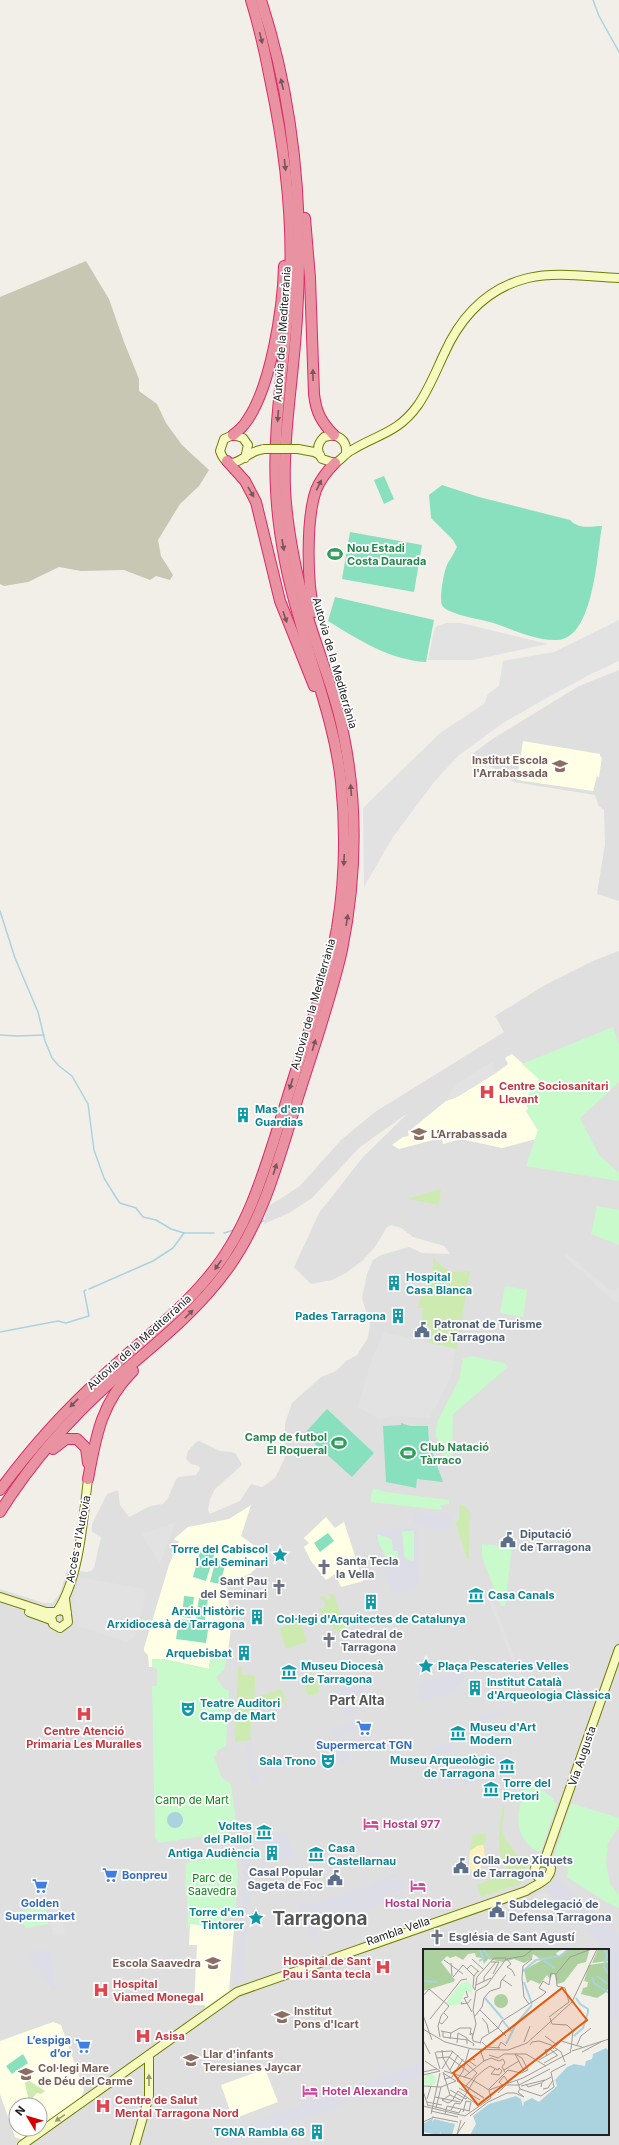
<svg xmlns="http://www.w3.org/2000/svg" width="619" height="2145" font-family="Inter,sans-serif">
  <style>
    .residential { fill: #e0dfdf; fill-rule: evenodd }
    .education { fill: #ffffe5 }
    .construction { fill: #c7c7b4 }
    .grass { fill: #cdebb0 }
    .sand { fill: #fff1ba }
    .park { fill: #c8facc }
    .pitch { fill: #88e0be }
    .parking { fill: #e2e2e2 }
    .plaza { fill: #dddde8; fill-rule: evenodd }
    .water { fill: #aad3df }
    .lines { fill: none; stroke-linecap: round; stroke-linejoin: round }
    .stream { stroke: #aad3df; stroke-width: 1.5 }
    .secondary-casing { stroke: #707d05; stroke-width: 10 }
    .highway-casing { stroke: #dc2a67; stroke-width: 12 }
    .secondary { stroke: #f7fabf; stroke-width: 8 }
    .highway { stroke: #e892a2; stroke-width: 10 }
    .secondary-bridge-casing { stroke: #707d05; stroke-width: 10; stroke-linecap: butt }
    .secondary-bridge { stroke: #f7fabf; stroke-width: 8 }
    .oneway { fill: #7b545c }
    .oneway2 { fill: #979978 }
    .labels { text-anchor: middle; dominant-baseline: central; stroke-width: 3.5; stroke-linejoin: round; paint-order: stroke }
    .street-label { font-size: 11px; fill: #222; stroke: #fff }
    .leisure-label { font-size: 11px; font-weight: bold; fill: #27864d; stroke: #fff; text-anchor: start }
    .education-label { font-size: 11px; font-weight: bold; fill: #785e54; stroke: #fff; text-anchor: start }
    .health-label { font-size: 11px; font-weight: bold; fill: #be3a42; stroke: #fff; text-anchor: start }
    .culture-label { font-size: 11px; font-weight: bold; fill: #0d838f; stroke: #fff; text-anchor: start }
    .service-label { font-size: 11px; font-weight: bold; fill: #4e5e75; stroke: #fff; text-anchor: start }
    .worship-label { font-size: 11px; font-weight: bold; fill: #5b616d; stroke: #fff; text-anchor: start }
    .shop-label { font-size: 11px; font-weight: bold; fill: #366cbe; stroke: #fff }
    .park-label { font-size: 11px; fill: #0c8416; stroke: #fff }
    .hotel-label { font-size: 11px; font-weight: bold; fill: #b23c85; stroke: #fff; text-anchor: start }
    .quarter-label { font-size: 13px; font-weight: bold; fill: #555; stroke: #fff }
    .town-label { font-size: 19px; font-weight: bold; fill: #555; stroke: #fff }
    .inset-river { fill: none; stroke: #aad3df; stroke-width: 2 }
    .inset-road { fill: none; stroke: #9f9d99; stroke-width: 1 }
    .view { fill: #e8590c; fill-opacity: 0.15; stroke: #e8590c; stroke-width: 2 }
    .inset-edge { fill: none; stroke: #222; stroke-width: 2 }
  </style>
  <rect width="100%" height="100%" fill="#f2efe9"/>
  <g class="residential">
    <path d="M619,670V901L597,894L605,844L604,810L598,805L595,795L514,782L472,754L494,738L579,686Z"/>
    <path d="M619,951V2145H0V1589L44,1603H52L55,1600L60,1593L67,1570L87,1572L91,1571L94,1568L101,1537L92,1532V1524L107,1494L118,1490L120,1505L129,1517L150,1506L163,1504L168,1498L176,1479L179,1477L196,1475L200,1469L199,1466L191,1464L186,1459L188,1451L196,1442L199,1441L220,1451L232,1452L236,1454L242,1465L215,1489L210,1499L208,1510L210,1514L240,1501L251,1484L262,1487L275,1478L285,1458V1423L292,1403L321,1377L336,1371L346,1361L357,1355L368,1338L370,1324L362,1298L367,1274L373,1260L381,1255L409,1247L422,1253L450,1254L444,1246L413,1237L401,1228L391,1225L387,1227L375,1247L362,1261L346,1273L332,1280L311,1284L294,1267L319,1213L363,1157L408,1113L360,1147L312,1198L289,1213L264,1224L267,1207L300,1186L341,1140L375,1112L504,1032L495,1016L545,985L595,960ZM424,1950H608V2134H424ZM16,2105H40V2129H16Z"/>
  </g>
  <g class="education">
    <path d="M523,741L600,754V756L602,757L599,777L597,776L593,791L517,780Z"/>
    <path d="M512,1054L540,1079L526,1099L528,1109L526,1111L538,1130L536,1139L502,1148L461,1139L443,1144L442,1139L433,1140L399,1149L392,1145L403,1137L409,1136L408,1132L446,1101L457,1097L496,1073L508,1064L505,1058Z"/>
    <path d="M251,1505L241,1536L269,1556L251,1573L227,1584L229,1610L233,1612L228,1651L221,1650L220,1657L210,1659L209,1669L164,1659H152V1667H149L148,1655L144,1651V1648L169,1565L179,1541L174,1540L175,1538L188,1527L229,1519Z"/>
    <path d="M326,1517L335,1528L344,1522L363,1581L341,1587L335,1574L326,1580L311,1561L304,1547L309,1543L304,1538Z"/>
    <path d="M190,1924L234,1927L229,1991L205,2008V2005H194L197,1945H189Z"/>
    <path d="M53,2022L61,2025L84,2090L81,2098L40,2128V2105H16V2129H39L23,2140L15,2137L0,2094V2041Z"/>
    <path d="M265,2069L278,2102L233,2119L221,2085Z"/>
  </g>
  <path class="construction" d="M86,261L109,299L124,342L139,379V391L157,404L166,423L182,445L209,470L199,486L180,504L158,540L161,556L173,575L170,580L156,576L150,580L124,570L81,571L59,567L28,582L4,586L0,584V297Z"/>
  <g class="grass">
    <path d="M441,1189L439,1205L407,1199Z"/>
    <path d="M433,1258L449,1272L470,1271L452,1375L396,1335L429,1343L431,1328L427,1326V1322H422L423,1308H417L433,1269Z"/>
    <path d="M459,1504L466,1507L470,1512L469,1559H467L455,1521L459,1520Z"/>
    <path d="M333,1593L348,1635L344,1637L341,1636L336,1629H333C331,1623 327,1620 320,1622L316,1627L314,1621L321,1616L322,1614L319,1609L326,1607L324,1600H321L320,1597L325,1596L327,1600L331,1599L329,1594Z"/>
    <path d="M300,1621L307,1642L286,1649L279,1628Z"/>
    <path d="M238,1667H242L241,1674L255,1676L254,1705L250,1735L252,1740L235,1742Z"/>
    <path d="M312,1672L316,1680L321,1681L317,1684L320,1692L308,1696L302,1675Z"/>
    <path d="M282,1689L286,1702L262,1710V1708L258,1707L259,1696Z"/>
    <path d="M503,1807H505C504,1814 502,1822 502,1829C505,1848 527,1859 528,1875L520,1884L481,1897L477,1885L502,1875L507,1876L509,1873C495,1855 498,1831 503,1807Z"/>
    <path d="M486,1833V1841L483,1845L477,1846L470,1851L472,1835Z"/>
    <path d="M28,2080L45,2091L41,2094L37,2093L29,2102L25,2083Z"/>
  </g>
  <path class="sand" d="M483,1843L485,1857H484L481,1867L471,1871L469,1862L470,1851L477,1846L483,1845Z"/>
  <g class="park">
    <path d="M613,1027L619,1045V1082L580,1118L599,1155L619,1173V1181L526,1166L538,1130L526,1111L528,1109L526,1098L539,1079L522,1064Z"/>
    <path d="M597,1206L619,1210V1245L591,1234Z"/>
    <path d="M505,1286L527,1290L523,1317L500,1313Z"/>
    <path d="M471,1356L505,1363L508,1367L453,1414L452,1458L446,1463L436,1436V1429L438,1420L459,1380L463,1359Z"/>
    <path d="M373,1488L386,1492L449,1500V1504L440,1505L442,1510L370,1502Z"/>
    <path d="M414,1530V1561L407,1560L404,1555L402,1532Z"/>
    <path d="M377,1534L392,1539L398,1551V1560L388,1562L378,1542Z"/>
    <path d="M482,1544L512,1547L505,1606H501L482,1557Z"/>
    <path d="M221,1650L228,1651L224,1670L216,1677L223,1688L229,1691L226,1746L216,1751L217,1754L214,1757L222,1778L231,1784L237,1831L159,1843L155,1838L152,1686H157V1669L152,1667V1659H164L209,1669L210,1659L220,1657Z"/>
    <path d="M527,1778L554,1799L553,1801L557,1803L541,1851C536,1851 531,1848 528,1844C510,1826 522,1799 527,1778Z"/>
    <path d="M571,1803L619,1818V1826L608,1843L606,1862L610,1884L619,1895V1908L608,1903L571,1880L566,1876L568,1873L567,1867L554,1857Z"/>
    <path d="M231,1855L236,1858L238,1872L235,1918L225,1917L223,1927L190,1924L188,1931L187,1896L185,1887L186,1863Z"/>
    <path d="M46,1907L48,1924L26,1928L15,1912Z"/>
  </g>
  <g class="pitch">
    <path d="M384,476L394,499L384,504L374,480Z"/>
    <path d="M442,485L479,497L570,520C580,530 589,526 602,526C597,553 594,639 557,640C534,641 511,628 490,622C479,619 446,614 442,605C439,599 444,569 448,563C451,558 454,553 457,547L453,540L431,518L429,495Z"/>
    <path d="M350,532L422,545L414,592L342,579Z"/>
    <path d="M335,597L434,620L426,662C390,660 359,640 328,621Z"/>
    <path d="M327,1409L374,1453L352,1477L304,1434Z"/>
    <path d="M401,1423L410,1426H428L429,1443L443,1482L417,1479L416,1488L386,1482L383,1426L401,1425Z"/>
    <path d="M328,1533L334,1541L320,1552L314,1543Z"/>
    <path d="M201,1548L215,1552L206,1581L193,1577Z"/>
    <path d="M216,1559L226,1562L220,1584L210,1582Z"/>
    <path d="M184,1596L194,1597L191,1618L182,1617Z"/>
    <path d="M199,1598L208,1599L205,1620L196,1619Z"/>
    <path d="M179,1619L209,1623L206,1643L176,1639Z"/>
    <path d="M23,2054L28,2063L12,2074L6,2066Z"/>
  </g>
  <g class="parking">
    <path d="M619,620V661L591,674L543,700L503,723L458,756L434,782L393,837L364,887L363,808L440,733L484,704L488,694L499,686L503,661L554,652Z"/>
    <path d="M446,623H461L548,644L473,660H428L435,627Z"/>
    <path d="M492,1062L496,1073L457,1097L446,1101L456,1084Z"/>
    <path d="M566,1253L608,1288L616,1291L617,1287L619,1288V1303L612,1300L565,1257Z"/>
    <path d="M384,1332L456,1349L452,1375L435,1408H433L430,1418L390,1416L378,1419L358,1407L372,1358Z"/>
    <path d="M176,1522L160,1564L141,1534Z"/>
    <path d="M79,1577L145,1589L143,1606L135,1637L126,1642L76,1625L70,1611Z"/>
    <path d="M490,1593L528,1694L526,1697L487,1596Z"/>
    <path d="M545,1892L557,1902L553,1914L548,1920L539,1911L533,1896Z"/>
    <path d="M61,1907L65,1936H64L53,1935L49,1911L52,1908Z"/>
  </g>
  <g class="plaza">
    <path d="M415,1511L439,1515L440,1512H446L454,1527L439,1530L413,1524V1516Z"/>
    <path d="M411,1527L417,1528L419,1587L393,1594L381,1562H386L377,1542L373,1530ZM414,1530V1561L407,1560L404,1555L402,1532ZM377,1534L392,1539L393,1551H398V1560L388,1562L378,1542Z"/>
    <path d="M433,1659L436,1666L417,1673L416,1666L426,1660Z"/>
    <path d="M475,1661L479,1670L463,1675L465,1682L455,1687L456,1691L420,1703L417,1684L458,1671L457,1666Z"/>
    <path d="M364,1684L367,1693L354,1698L358,1713L344,1718L342,1703L333,1705L330,1695L336,1692L338,1694L339,1691L348,1688L350,1690V1688Z"/>
    <path d="M504,1708V1715L488,1720L489,1721L483,1725L478,1717Z"/>
    <path d="M361,1719V1728L334,1738L331,1729Z"/>
    <path d="M252,1740L253,1745H251V1755L259,1781L251,1783L246,1741Z"/>
    <path d="M452,1742L454,1750L435,1756L432,1748Z"/>
    <path d="M347,1747L351,1760L350,1762L340,1766L335,1752Z"/>
    <path d="M494,1752L498,1753V1757L504,1758L502,1770L489,1768L490,1777L463,1787L457,1764Z"/>
    <path d="M283,1754L287,1768L275,1772L270,1758Z"/>
    <path d="M447,1766L453,1785L446,1789L440,1767Z"/>
    <path d="M286,1832L295,1857L280,1862L276,1843L260,1847L258,1837Z"/>
    <path d="M376,1850L378,1854L359,1869L353,1858Z"/>
    <path d="M244,1851L248,1854L250,1862L251,1880L243,1980L235,1982L244,1880L241,1855Z"/>
    <path d="M398,1873L399,1876L382,1882L383,1884L401,1878L405,1889L387,1895L388,1898L404,1892L405,1894L317,1928L320,1937L312,1940L296,1905L304,1902L306,1907Z"/>
    <path d="M557,1880H560L619,1935L618,2020L610,2024L608,2021V1950H598L597,1941L546,1888Z"/>
    <path d="M47,1949L51,1953L56,1989L53,1991L28,1956L31,1951Z"/>
    <path d="M424,2061V2076L355,2100L351,2087Z"/>
    <path d="M340,2091L344,2105L229,2144L226,2131Z"/>
  </g>
  <circle class="water" cx="175" cy="1820" r="8"/>
  <g class="lines">
    <g class="stream">
      <path d="M593,0L599,16L619,52"/>
      <path d="M0,911L15,958L38,1012L45,1041L52,1058L59,1066L72,1076L88,1104L94,1150L104,1178L117,1199L120,1203L136,1208L143,1217L156,1220L171,1229L184,1233H214"/>
      <path d="M0,1035L18,1036L44,1035"/>
      <path d="M259,1222L264,1221"/>
      <path d="M224,1233L234,1230"/>
      <path d="M89,1289L153,1261L173,1248L184,1233"/>
      <path d="M0,1332L58,1321L66,1323L89,1316L84,1291L86,1290"/>
    </g>
    <defs>
      <g id="secondary">
        <path d="M298,449L314,452L320,455"/>
        <path d="M346,453C347,444 343,438 334,435L324,437C317,444 316,451 322,459L335,463C342,460 345,453 352,450C378,434 398,433 418,405C429,389 436,371 444,354C461,316 487,288 528,278C557,271 590,277 619,278"/>
        <path d="M245,458L248,445L243,438L233,435L224,439L220,451C228,473 240,459 252,453C255,451 260,450 264,449"/>
        <path d="M0,1597L46,1612H54"/>
        <path d="M65,1599L68,1622L60,1628L53,1624L51,1617L54,1612L61,1610L67,1613"/>
        <path d="M58,1610C80,1576 83,1519 88,1479"/>
        <path d="M29,1612L51,1620"/>
        <path d="M544,1862L619,1649"/>
        <path d="M22,2145L237,1992L526,1891C535,1885 551,1880 551,1868L548,1863L539,1862C534,1867 533,1872 538,1877L547,1878"/>
        <path d="M135,2145L149,2096V2055"/>
      </g>
      <g id="highway">
        <path d="M305,218L310,278L314,394C316,412 321,422 334,435"/>
        <path d="M233,435C238,431 243,427 246,422C271,388 283,308 284,266"/>
        <path d="M227,461L245,481L256,502L280,601L314,686"/>
        <path d="M314,612C307,582 306,519 316,490C320,480 327,471 335,463"/>
        <path d="M53,1449L66,1439H77L86,1448L88,1463"/>
        <path d="M88,1479C96,1436 101,1403 133,1371"/>
        <path d="M0,1490C31,1448 64,1411 103,1376C138,1343 178,1314 209,1276C251,1226 267,1161 287,1099C304,1043 326,986 337,928C345,880 346,831 341,782C335,725 314,673 299,618C287,577 278,533 276,490C272,420 287,350 290,280C293,212 284,145 270,79C265,52 259,26 251,0"/>
        <path d="M0,1512C31,1463 68,1420 112,1381C154,1345 197,1312 229,1267C263,1219 278,1162 295,1107C311,1055 330,1003 342,950C356,880 358,807 344,737C336,693 318,653 306,611C296,572 287,530 285,489C283,432 294,374 297,317C304,210 294,102 261,0"/>
      </g>
    </defs>
    <use href="#secondary" class="secondary-casing"/>
    <use href="#highway" class="highway-casing"/>
    <use href="#secondary" class="secondary"/>
    <use href="#highway" class="highway"/>
    <defs>
      <path id="secondary-bridge" d="M264,449H298"/>
    </defs>
    <use href="#secondary-bridge" class="secondary-bridge-casing"/>
    <use href="#secondary-bridge" class="secondary-bridge"/>
  </g>
  <defs><path id="oneway-solid" d="M-6-.8H1V-3.2L6.5 0L1 3.2V.8H-6Z"/></defs>
  <g class="oneway">
    <use href="#oneway-solid" transform="translate(261 38) rotate(76)"/>
    <use href="#oneway-solid" transform="translate(282 84) rotate(-103)"/>
    <use href="#oneway-solid" transform="translate(285 165) rotate(84)"/>
    <use href="#oneway-solid" transform="translate(313 375) rotate(-91)"/>
    <use href="#oneway-solid" transform="translate(278 416) rotate(94)"/>
    <use href="#oneway-solid" transform="translate(319 485) rotate(-64)"/>
    <use href="#oneway-solid" transform="translate(251 492) rotate(60)"/>
    <use href="#oneway-solid" transform="translate(283 545) rotate(80)"/>
    <use href="#oneway-solid" transform="translate(285 617) rotate(71)"/>
    <use href="#oneway-solid" transform="translate(351 790) rotate(-94)"/>
    <use href="#oneway-solid" transform="translate(344 860) rotate(93)"/>
    <use href="#oneway-solid" transform="translate(347 920) rotate(-81)"/>
    <use href="#oneway-solid" transform="translate(314 1045) rotate(-73)"/>
    <use href="#oneway-solid" transform="translate(291 1084) rotate(108)"/>
    <use href="#oneway-solid" transform="translate(275 1169) rotate(-72)"/>
    <use href="#oneway-solid" transform="translate(218 1265) rotate(125)"/>
    <use href="#oneway-solid" transform="translate(189 1314) rotate(-45)"/>
    <use href="#oneway-solid" transform="translate(74 1403) rotate(136)"/>
  </g>
  <g class="oneway2">
    <use href="#oneway-solid" transform="translate(149 2080) rotate(-90)"/>
    <use href="#oneway-solid" transform="translate(60 2118) rotate(145)"/>
  </g>
  <defs>
    <symbol id="stadium-bare" viewBox="-9 -9 18 18"><path d="M0-5a6.5 5 0 1 0 0 10a6.5 5 0 1 0 0-10ZM-3.5-1.8h7v3.6h-7Z" fill="#2e9e5b" stroke="#fff" stroke-width="2.5" paint-order="stroke"/></symbol>
    <symbol id="school-bare" viewBox="-9 -9 18 18"><path d="M0-5L7-2L0 1L-7-2ZM-4 1L0 2.5L4 1V4Q0 6-4 4Z" fill="#8d6e63" stroke="#fff" stroke-width="2.5" paint-order="stroke"/></symbol>
    <symbol id="hospital-bare" viewBox="-9 -9 18 18"><path d="M-5-5h3v3.5h4V-5h3V5h-3V1.5h-4V5h-3Z" fill="#e0444e" stroke="#fff" stroke-width="2.5" paint-order="stroke"/></symbol>
    <symbol id="building-bare" viewBox="-9 -9 18 18"><path d="M-4-6H4V6H1V3H-1V6H-4ZM-2.5-4.3h1.7v1.8h-1.7ZM.8-4.3h1.7v1.8H.8ZM-2.5-1h1.7V.8h-1.7ZM.8-1h1.7V.8H.8Z" fill="#0f9aa8" stroke="#fff" stroke-width="2.5" paint-order="stroke"/></symbol>
    <symbol id="civic-bare" viewBox="-9 -9 18 18"><path d="M-.6-6.5H3V-4.5H.6V-3L4-1V1h2V6H-6V1h2V-1L-.6-3ZM-1.2 2.5V6h2.4V2.5Z" fill="#5c6f8a" stroke="#fff" stroke-width="2.5" paint-order="stroke"/></symbol>
    <symbol id="sight-bare" viewBox="-9 -9 18 18"><path d="M0-6L1.8-2.2L6-1.7L2.9 1.2L3.7 5.4L0 3.3L-3.7 5.4L-2.9 1.2L-6-1.7L-1.8-2.2Z" fill="#0f9aa8" stroke="#fff" stroke-width="2.5" paint-order="stroke"/></symbol>
    <symbol id="church-bare" viewBox="-9 -9 18 18"><path d="M-1.2-6h2.4v3.5h3.3v2.4h-3.3V6h-2.4V-.1h-3.3v-2.4h3.3Z" fill="#6b7280" stroke="#fff" stroke-width="2.5" paint-order="stroke"/></symbol>
    <symbol id="museum-bare" viewBox="-9 -9 18 18"><path d="M0-6L6-3V-2H-6V-3ZM-5-1h2V3h-2ZM-1-1h2V3h-2ZM3-1h2V3H3ZM-6 4H6V6H-6Z" fill="#0f9aa8" stroke="#fff" stroke-width="2.5" paint-order="stroke"/></symbol>
    <symbol id="theatre-bare" viewBox="-9 -9 18 18"><path d="M-5-5.5Q0-4 5-5.5V0Q5 5 0 6Q-5 5-5 0ZM-3.3-2.5H-1v1.5H-3.3ZM1-2.5H3.3v1.5H1ZM-2.8 1Q0 5.5 2.8 1Z" fill="#0f9aa8" stroke="#fff" stroke-width="2.5" paint-order="stroke"/></symbol>
    <symbol id="supermarket-bare" viewBox="-9 -9 18 18"><path d="M-6-5.5h2.5l.6 2H6L4.5 2H-2.5L-4.4-4H-6ZM-1.5 3.2a1.3 1.3 0 1 0 .1 0ZM3 3.2a1.3 1.3 0 1 0 .1 0Z" fill="#3f7fe0" stroke="#fff" stroke-width="2.5" paint-order="stroke"/></symbol>
    <symbol id="hotel-bare" viewBox="-9 -9 18 18"><path d="M-6-4.5h1.5V1H6V5H4.5V3h-9V5H-6ZM-4 0a1.8 1.8 0 1 1 3.6 0ZM.5 0V-2.5h3Q6-2.5 6 0Z" fill="#d1479c" stroke="#fff" stroke-width="2.5" paint-order="stroke"/></symbol>
  </defs>
  <g fill-rule="evenodd">
    <use href="#stadium-bare" x="324" y="543" width="22" height="22"/>
    <use href="#school-bare" x="549" y="755" width="22" height="22"/>
    <use href="#hospital-bare" x="476" y="1081" width="22" height="22"/>
    <use href="#building-bare" x="232" y="1104" width="22" height="22"/>
    <use href="#school-bare" x="408" y="1123" width="22" height="22"/>
    <use href="#building-bare" x="383" y="1272" width="22" height="22"/>
    <use href="#building-bare" x="387" y="1305" width="22" height="22"/>
    <use href="#civic-bare" x="411" y="1319" width="22" height="22"/>
    <use href="#stadium-bare" x="328" y="1432" width="22" height="22"/>
    <use href="#stadium-bare" x="397" y="1442" width="22" height="22"/>
    <use href="#civic-bare" x="497" y="1529" width="22" height="22"/>
    <use href="#sight-bare" x="269" y="1544" width="22" height="22"/>
    <use href="#church-bare" x="313" y="1556" width="22" height="22"/>
    <use href="#church-bare" x="268" y="1576" width="22" height="22"/>
    <use href="#museum-bare" x="465" y="1584" width="22" height="22"/>
    <use href="#building-bare" x="360" y="1591" width="22" height="22"/>
    <use href="#building-bare" x="246" y="1606" width="22" height="22"/>
    <use href="#church-bare" x="318" y="1629" width="22" height="22"/>
    <use href="#building-bare" x="233" y="1642" width="22" height="22"/>
    <use href="#sight-bare" x="415" y="1655" width="22" height="22"/>
    <use href="#museum-bare" x="278" y="1661" width="22" height="22"/>
    <use href="#building-bare" x="464" y="1677" width="22" height="22"/>
    <use href="#theatre-bare" x="177" y="1698" width="22" height="22"/>
    <use href="#hospital-bare" x="73" y="1703" width="22" height="22"/>
    <use href="#supermarket-bare" x="353" y="1717" width="22" height="22"/>
    <use href="#museum-bare" x="447" y="1722" width="22" height="22"/>
    <use href="#theatre-bare" x="317" y="1750" width="22" height="22"/>
    <use href="#museum-bare" x="496" y="1755" width="22" height="22"/>
    <use href="#museum-bare" x="480" y="1778" width="22" height="22"/>
    <use href="#hotel-bare" x="360" y="1813" width="22" height="22"/>
    <use href="#museum-bare" x="253" y="1821" width="22" height="22"/>
    <use href="#building-bare" x="261" y="1842" width="22" height="22"/>
    <use href="#museum-bare" x="305" y="1843" width="22" height="22"/>
    <use href="#civic-bare" x="450" y="1855" width="22" height="22"/>
    <use href="#supermarket-bare" x="99" y="1864" width="22" height="22"/>
    <use href="#civic-bare" x="324" y="1867" width="22" height="22"/>
    <use href="#supermarket-bare" x="29" y="1875" width="22" height="22"/>
    <use href="#hotel-bare" x="407" y="1875" width="22" height="22"/>
    <use href="#civic-bare" x="486" y="1899" width="22" height="22"/>
    <use href="#sight-bare" x="245" y="1907" width="22" height="22"/>
    <use href="#church-bare" x="426" y="1926" width="22" height="22"/>
    <use href="#school-bare" x="202" y="1952" width="22" height="22"/>
    <use href="#hospital-bare" x="372" y="1956" width="22" height="22"/>
    <use href="#hospital-bare" x="90" y="1979" width="22" height="22"/>
    <use href="#school-bare" x="271" y="2006" width="22" height="22"/>
    <use href="#hospital-bare" x="132" y="2025" width="22" height="22"/>
    <use href="#supermarket-bare" x="72" y="2035" width="22" height="22"/>
    <use href="#school-bare" x="180" y="2049" width="22" height="22"/>
    <use href="#school-bare" x="15" y="2063" width="22" height="22"/>
    <use href="#hotel-bare" x="299" y="2080" width="22" height="22"/>
    <use href="#hospital-bare" x="92" y="2095" width="22" height="22"/>
    <use href="#building-bare" x="306" y="2121" width="22" height="22"/>
  </g>
  <g class="labels">
    <g class="street-label">
      <text transform="translate(282 334) rotate(-86)">Autovia de la Mediterrània</text>
      <text transform="translate(335 663) rotate(74)">Autovia de la Mediterrània</text>
      <text transform="translate(313 1004) rotate(-74)">Autovia de la Mediterrània</text>
      <text transform="translate(139 1342) rotate(-42)">Autovia de la Mediterrània</text>
      <text transform="translate(78 1539) rotate(-79)">Accés a l'Autovia</text>
      <text transform="translate(582 1756) rotate(-71)">Via Augusta</text>
      <text transform="translate(398 1931) rotate(-19)">Rambla Vella</text>
    </g>
    <g class="leisure-label">
      <text x="347" y="548">Nou Estadi<tspan x="347" dy="13">Costa Daurada</tspan></text>
      <text x="327" y="1437" text-anchor="end">Camp de futbol<tspan x="327" dy="13">El Roqueral</tspan></text>
      <text x="420" y="1447">Club Natació<tspan x="420" dy="13">Tàrraco</tspan></text>
    </g>
    <g class="education-label">
      <text x="548" y="760" text-anchor="end">Institut Escola<tspan x="548" dy="13">l'Arrabassada</tspan></text>
      <text x="431" y="1134">L’Arrabassada</text>
      <text x="201" y="1963" text-anchor="end">Escola Saavedra</text>
      <text x="294" y="2011">Institut<tspan x="294" dy="13">Pons d'Icart</tspan></text>
      <text x="203" y="2054">Llar d'infants<tspan x="203" dy="13">Teresianes Jaycar</tspan></text>
      <text x="38" y="2068">Col·legi Mare<tspan x="38" dy="13">de Déu del Carme</tspan></text>
    </g>
    <g class="health-label">
      <text x="499" y="1086">Centre Sociosanitari<tspan x="499" dy="13">Llevant</tspan></text>
      <text x="84" y="1731" text-anchor="middle">Centre Atenció<tspan x="84" dy="13">Primaria Les Muralles</tspan></text>
      <text x="371" y="1961" text-anchor="end">Hospital de Sant<tspan x="371" dy="13">Pau i Santa tecla</tspan></text>
      <text x="113" y="1984">Hospital<tspan x="113" dy="13">Viamed Monegal</tspan></text>
      <text x="155" y="2036">Asisa</text>
      <text x="115" y="2100">Centre de Salut<tspan x="115" dy="13">Mental Tarragona Nord</tspan></text>
    </g>
    <g class="culture-label">
      <text x="255" y="1109">Mas d'en<tspan x="255" dy="13">Guardias</tspan></text>
      <text x="406" y="1277">Hospital<tspan x="406" dy="13">Casa Blanca</tspan></text>
      <text x="386" y="1316" text-anchor="end">Pades Tarragona</text>
      <text x="268" y="1549" text-anchor="end">Torre del Cabiscol<tspan x="268" dy="13">I del Seminari</tspan></text>
      <text x="488" y="1595">Casa Canals</text>
      <text x="245" y="1611" text-anchor="end">Arxiu Històric<tspan x="245" dy="13">Arxidiocesà de Tarragona</tspan></text>
      <text x="371" y="1619" text-anchor="middle">Col·legi d'Arquitectes de Catalunya</text>
      <text x="232" y="1653" text-anchor="end">Arquebisbat</text>
      <text x="301" y="1666">Museu Diocesà<tspan x="301" dy="13">de Tarragona</tspan></text>
      <text x="438" y="1666">Plaça Pescateries Velles</text>
      <text x="487" y="1682">Institut Català<tspan x="487" dy="13">d'Arqueologia Clàssica</tspan></text>
      <text x="200" y="1703">Teatre Auditori<tspan x="200" dy="13">Camp de Mart</tspan></text>
      <text x="470" y="1727">Museu d'Art<tspan x="470" dy="13">Modern</tspan></text>
      <text x="495" y="1760" text-anchor="end">Museu Arqueològic<tspan x="495" dy="13">de Tarragona</tspan></text>
      <text x="316" y="1761" text-anchor="end">Sala Trono</text>
      <text x="503" y="1783">Torre del<tspan x="503" dy="13">Pretori</tspan></text>
      <text x="252" y="1826" text-anchor="end">Voltes<tspan x="252" dy="13">del Pallol</tspan></text>
      <text x="328" y="1848">Casa<tspan x="328" dy="13">Castellarnau</tspan></text>
      <text x="260" y="1853" text-anchor="end">Antiga Audiència</text>
      <text x="244" y="1912" text-anchor="end">Torre d'en<tspan x="244" dy="13">Tintorer</tspan></text>
      <text x="305" y="2132" text-anchor="end">TGNA Rambla 68</text>
    </g>
    <g class="service-label">
      <text x="434" y="1324">Patronat de Turisme<tspan x="434" dy="13">de Tarragona</tspan></text>
      <text x="520" y="1534">Diputació<tspan x="520" dy="13">de Tarragona</tspan></text>
      <text x="473" y="1860">Colla Jove Xiquets<tspan x="473" dy="13">de Tarragona</tspan></text>
      <text x="323" y="1872" text-anchor="end">Casal Popular<tspan x="323" dy="13">Sageta de Foc</tspan></text>
      <text x="509" y="1904">Subdelegació de<tspan x="509" dy="13">Defensa Tarragona</tspan></text>
    </g>
    <g class="worship-label">
      <text x="336" y="1561">Santa Tecla<tspan x="336" dy="13">la Vella</tspan></text>
      <text x="267" y="1581" text-anchor="end">Sant Pau<tspan x="267" dy="13">del Seminari</tspan></text>
      <text x="341" y="1634">Catedral de<tspan x="341" dy="13">Tarragona</tspan></text>
      <text x="449" y="1937">Església de Sant Agustí</text>
    </g>
    <g class="shop-label">
      <text x="364" y="1745">Supermercat TGN</text>
      <text x="122" y="1875" text-anchor="start">Bonpreu</text>
      <text x="40" y="1903">Golden<tspan x="40" dy="13">Supermarket</tspan></text>
      <text x="71" y="2040" text-anchor="end">L’espiga<tspan x="71" dy="13">d’or</tspan></text>
    </g>
    <g class="park-label">
      <text x="192" y="1800">Camp de Mart</text>
      <text x="212" y="1878">Parc de<tspan x="212" dy="13">Saavedra</tspan></text>
    </g>
    <g class="hotel-label">
      <text x="383" y="1824">Hostal 977</text>
      <text x="418" y="1903" text-anchor="middle">Hostal Noria</text>
      <text x="322" y="2091">Hotel Alexandra</text>
    </g>
    <g class="quarter-label">
      <text x="357" y="1700">Part Alta</text>
    </g>
    <g class="town-label">
      <text x="320" y="1918">Tarragona</text>
    </g>
  </g>
  <g transform="translate(423 1949)">
    <rect width="186" height="186" fill="#f2efe9"/>
    <path d="M0,0H140L133,4L135,8L145,0H165L166,3L163,13L155,15L141,33L134,35L131,23L127,30L124,26L117,35L108,31L104,34L101,21L119,11L110,5L109,10L101,14L91,10L80,13L65,10L61,15L59,9L53,8L52,4L45,5L40,11L33,7L27,9L24,7L18,13L32,31L30,33L0,42ZM175,0H186V12L169,14ZM186,13V39L182,44L174,49L158,45L160,39L164,38L165,33L161,32L166,16ZM71 52a7 7 0 1 1 14 0a7 7 0 1 1-14 0Z" fill="#add19e"/>
    <path d="M44,32L48,36L49,44L42,42L37,55L28,57L23,54L36,36ZM1 131a6 6 0 1 1 12 0a6 6 0 1 1-12 0Z" fill="#c8facc"/>
    <path d="M183,99L186,102V186H47L53,175L50,167L66,155L93,147L98,150L100,158L101,153L109,149L116,153L134,137L132,131L144,118L151,115L162,117L163,112L169,110L170,105ZM10,169L9,174L11,170L32,175L29,186H17L18,182L16,186L0,183V175Z" fill="#aad3df"/>
    <path class="inset-river" d="M60,0L67,10M181,0L184,6L181,18L186,26M56,12L60,10L57,0M121,12L132,19M100,22L113,11L137,7L146,0M174,27L186,36M169,28L171,34L186,44M0,32L14,33M101,33L109,55M62,49L80,70M80,72L88,82M151,87L160,79L165,63V60L157,55L153,49M83,95L93,75L109,56"/>
    <path class="inset-road" d="M49,10L61,21M83,10L101,7L110,0M84,10L88,15L84,18L89,21L92,27M21,11L40,25M68,13H76L70,25M28,14L29,27M44,20L48,16L56,23M133,25L147,8L169,0M30,28L40,16L51,27M79,30L89,37M61,32V28L73,13M53,36L68,29M126,36L128,24L133,25M50,38L52,41L54,28L71,9H83M50,38L51,27L55,22M43,42L45,48L41,49L49,63M0,47L6,40L26,57M39,53L38,55L45,54L48,50M106,55L101,48L99,29L100,17L109,10M57,61L83,87M0,66L9,91M52,67L59,58L61,49L67,42L77,39L78,32L83,26M126,68L146,53L142,39L134,37L133,25M59,69L64,75L66,84M127,69L129,75L144,76L150,82L148,100M7,70L38,31L44,30M16,73L19,75L25,68L21,64M0,80L22,93L49,100L85,101L104,94L149,53L174,0M18,82L28,84L27,90M20,82V88L45,91L51,95L50,97M28,84L37,79H48L47,86L49,84L50,92L58,94M122,87L134,96M17,88L15,77L18,67L26,57M49,90L53,75L50,61L53,42L64,36L83,10M0,91L7,105M59,93L64,98L77,99M101,93L107,77M34,94L35,84L44,89V95M57,94L59,89L75,79L79,72L120,46L123,43L116,39L120,32L126,36M107,96L109,93L116,92L128,96L138,103L142,113M154,96L158,87L168,79M75,99L78,93L83,97M57,100L61,112M130,100L138,92L159,98M19,101L20,109L29,125M149,102L186,90M12,103L17,120M13,103L29,102L54,124L43,137M159,103L178,93M92,105L99,109L105,121M92,105L101,122M103,105L123,117M66,106L75,109L81,105H103M124,107L122,101L127,100L134,106M14,109L26,108L47,124M52,111L48,109L46,112L53,117M116,111L135,100M2,112L17,122M61,112L68,109L76,112L80,110L82,114L79,118L82,123M121,114L135,106M19,120L30,102M72,120L68,125L77,126M27,121L35,106M81,121L96,112M21,122L48,130L66,141M0,123L14,120M20,123L27,146M20,124L33,132M0,126L17,122M41,128L61,112M21,130L29,128L40,110M34,131L40,122L46,100M34,132L61,149L34,131M103,135L105,138L118,134M79,136L76,133L81,127L86,134M0,137L18,138L33,132M98,137L122,131M118,138L119,133L128,128M36,139L57,151M66,140L85,121L98,124L105,121M97,140L118,147L131,138L128,123L143,115M120,140L125,139L130,131M27,141L43,150L45,148M66,141L100,129L148,103L147,100M0,142L5,157M75,144L83,136H96L127,120M84,144H92L101,148L95,143L97,140L94,131M12,148L37,153M4,150L8,137M21,150L27,146L40,152M21,150L19,151L25,154L29,152M29,152L35,142L55,156M4,153L19,156M5,156L36,164L38,160M0,157L42,167M13,159L18,138M28,161L32,154L37,155L53,128L61,121L67,117L75,121L76,119L79,122L77,125M8,162L35,168M40,163L43,152L48,153L46,162M8,165L17,124M22,165L24,157L47,162M42,167L68,149L66,141M47,167L65,153L84,144M9,168L35,173M0,173L11,168M34,185L42,173M34,186L38,171"/>
    <path class="view" d="M139,39L164,71L55,156L30,124Z"/>
    <rect width="186" height="186" class="inset-edge"/>
  </g>
  <g transform="translate(28 2117) rotate(308)"><circle r="19" fill="#ffffff" stroke="#a7a7a7"/>
  <path d="M0-3L7 15L0 10L-7 15Z" fill="#d40000"/>
  <text y="-6" font-size="11" font-weight="bold" text-anchor="middle" fill="#222222">N</text>
  </g>
</svg>
